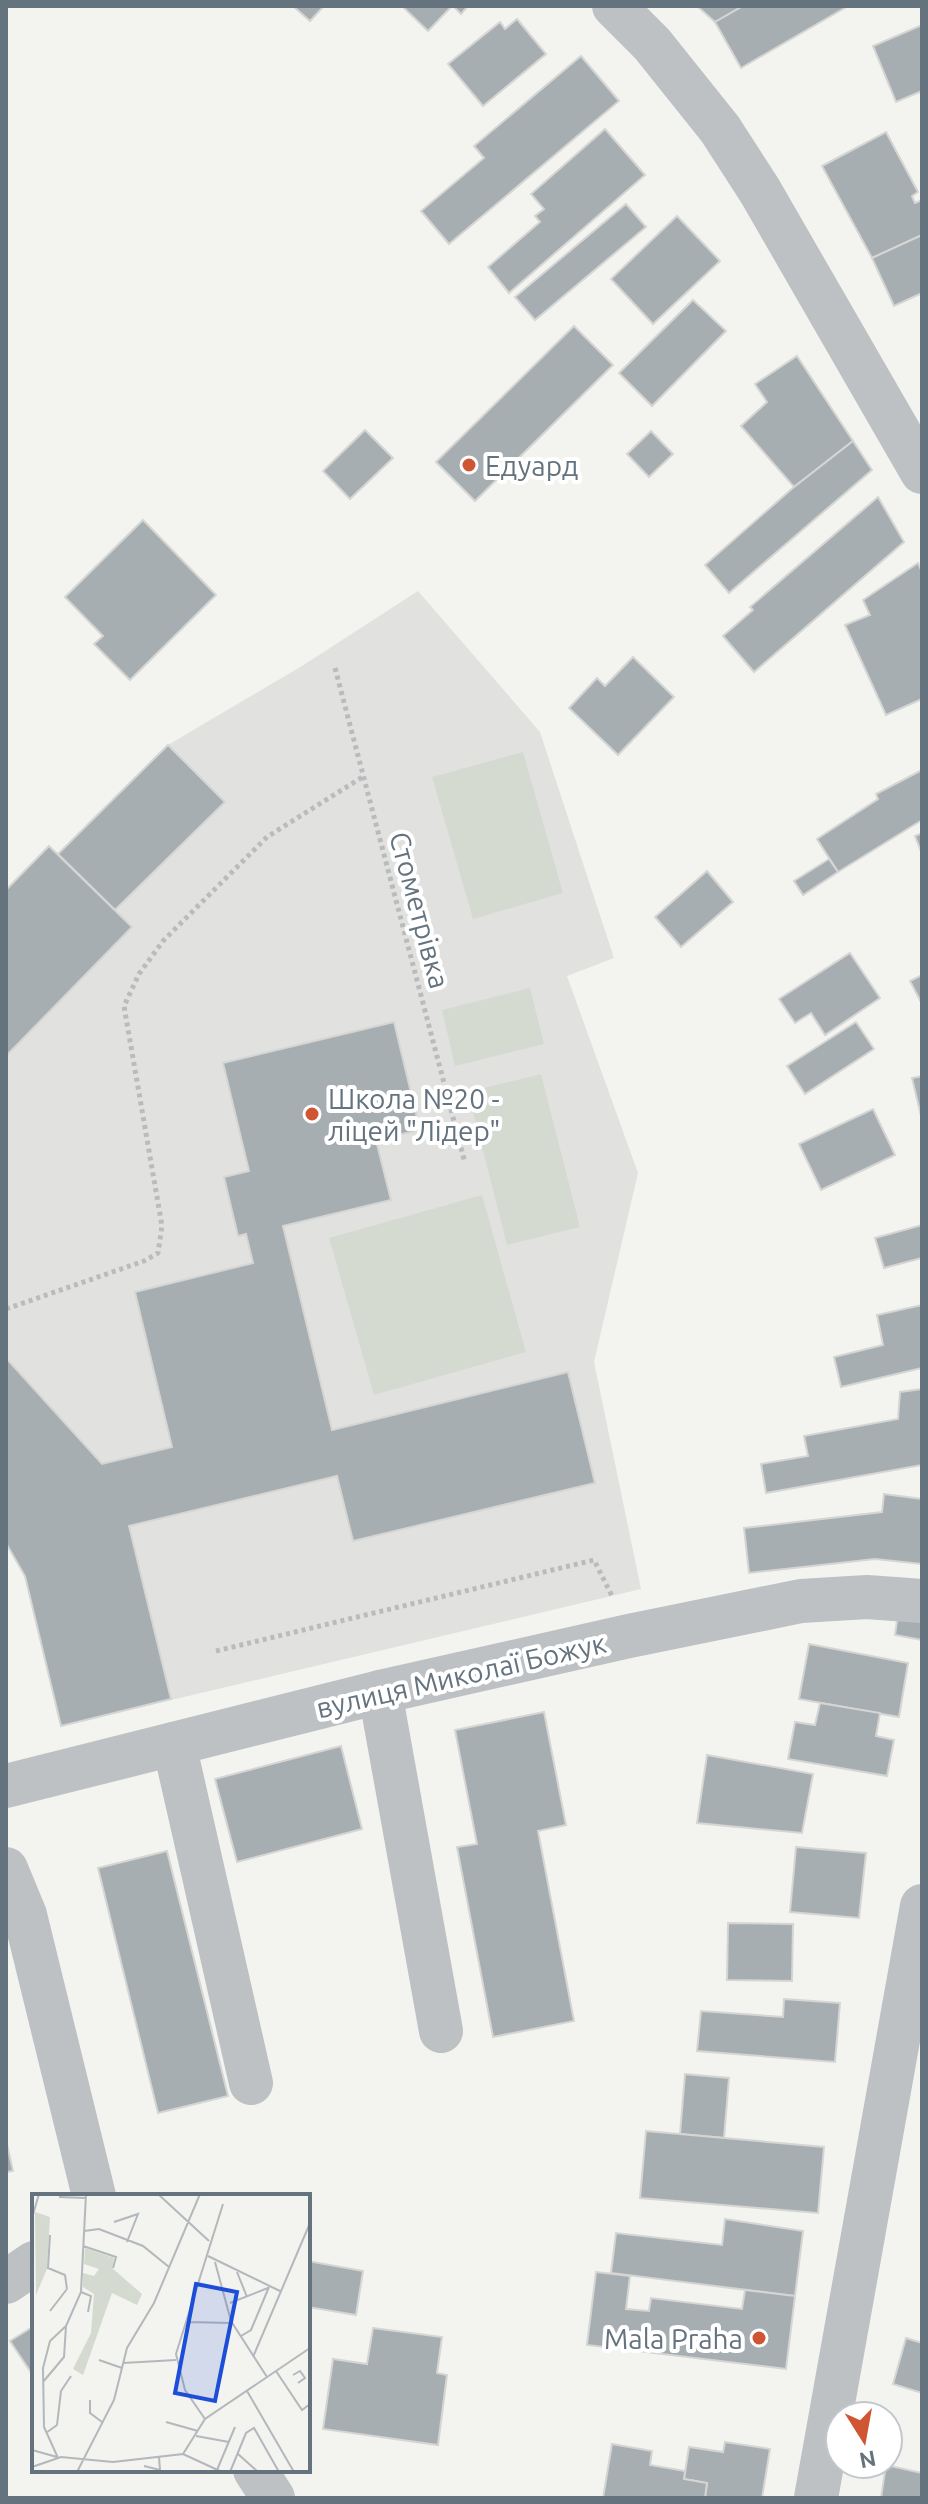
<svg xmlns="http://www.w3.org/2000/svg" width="928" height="2504" font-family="Ubuntu,sans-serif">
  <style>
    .built { fill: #e1e2e0 }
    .green { fill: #d5dad1 }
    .building { fill: #a7aeb2; stroke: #d5d5d3; stroke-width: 2 }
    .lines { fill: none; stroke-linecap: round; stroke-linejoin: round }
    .path { stroke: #b9bbbd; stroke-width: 5; stroke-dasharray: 4 4; stroke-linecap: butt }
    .minor { stroke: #bdc1c4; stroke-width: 44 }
    .poi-dot { fill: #d05533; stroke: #fff; stroke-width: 3 }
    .labels { text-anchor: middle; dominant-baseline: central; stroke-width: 8; stroke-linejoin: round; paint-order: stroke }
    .poi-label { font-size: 28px; fill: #65737e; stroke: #fff; text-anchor: start }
    .street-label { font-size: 28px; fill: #65737e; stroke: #fff }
    .inset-road { fill: none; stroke: #b2b8bb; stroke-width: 2 }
    .view { fill: #1d4ed8; fill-opacity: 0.15; stroke: #1d4ed8; stroke-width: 4 }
    .inset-edge { fill: none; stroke: #65737e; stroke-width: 4 }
  </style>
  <rect width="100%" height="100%" fill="#f3f3f0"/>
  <path class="built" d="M418,591L540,732L614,958L567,976L638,1173L594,1362L641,1589L61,1726L25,1576L6,1543V1056L132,927L58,854L168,745L302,666Z"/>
  <g class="green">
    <path d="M523,752L563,893L473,919L432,777Z"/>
    <path d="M530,988L544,1044L455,1066L442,1010Z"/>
    <path d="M541,1074L580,1227L507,1245L468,1092Z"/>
    <path d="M482,1195L526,1352L374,1395L329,1238Z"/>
  </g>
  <g class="building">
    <path d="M293,6H324L310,21Z"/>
    <path d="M402,6H452L428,31Z"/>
    <path d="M453,6H468L461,14Z"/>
    <path d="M697,6H743L715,22Z"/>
    <path d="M743,6H848L741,68L715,22Z"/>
    <path d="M517,19L546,54L483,106L448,64L500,22L505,29Z"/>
    <path d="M922,25V91L896,102L873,46Z"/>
    <path d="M581,56L619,101L449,244L421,211L484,158L474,146Z"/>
    <path d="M605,129L645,175L509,293L488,267L540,222L535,216L544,209L531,194Z"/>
    <path d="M886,132L918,192L912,196L915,203L922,200V235L872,258L822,166Z"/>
    <path d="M626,204L646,227L535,320L515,297Z"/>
    <path d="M677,216L720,261L653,324L611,279Z"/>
    <path d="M922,235V293L894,306L872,258Z"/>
    <path d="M693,300L726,331L652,406L619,373Z"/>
    <path d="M574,326L613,365L475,501L436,462Z"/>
    <path d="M797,356L853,441L794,487L741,426L767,402L755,384Z"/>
    <path d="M365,430L393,458L350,499L323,471Z"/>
    <path d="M651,431L673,454L649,477L627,454Z"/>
    <path d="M853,441L872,470L729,593L705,565L794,487Z"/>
    <path d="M878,497L904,542L754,672L723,636L753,610L750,607Z"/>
    <path d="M143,520L216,595L130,680L94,644L103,636L65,597Z"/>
    <path d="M918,563L922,572V699L886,715L845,625L870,615L863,600Z"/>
    <path d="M633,657L674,697L618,755L569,708L597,678L605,686Z"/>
    <path d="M168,745L225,802L115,910L58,854Z"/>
    <path d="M922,770V820L838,872L817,839L878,799L876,794Z"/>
    <path d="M922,833V854L915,836Z"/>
    <path d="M49,846L132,927L6,1056V890Z"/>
    <path d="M829,859L838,872L803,895L794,881Z"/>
    <path d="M707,871L733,902L681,947L655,917Z"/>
    <path d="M850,953L880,998L825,1035L811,1013L795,1023L779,999Z"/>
    <path d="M922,975V1004L910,981Z"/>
    <path d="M394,1022L420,1130L376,1140L391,1200L283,1226L332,1430L568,1372L595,1483L353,1541L337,1476L129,1526L171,1699L61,1726L25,1576L6,1543V1358L102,1464L172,1447L135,1292L253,1263L246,1234L238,1236L224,1177L249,1171L223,1063Z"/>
    <path d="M856,1022L874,1049L805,1094L787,1066Z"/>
    <path d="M922,1076V1120L912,1078Z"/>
    <path d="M873,1109L895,1155L821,1190L799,1144Z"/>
    <path d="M922,1225V1258L884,1268L875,1238Z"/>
    <path d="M922,1305V1368L841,1387L834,1357L883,1345L877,1315Z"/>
    <path d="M922,1389V1465L766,1493L761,1464L808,1456L804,1436L898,1419L900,1392Z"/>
    <path d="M884,1494L922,1499V1564L875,1559L749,1573L744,1528L882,1512Z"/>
    <path d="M898,1614L922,1618V1640L895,1635Z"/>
    <path d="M809,1644L908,1663L899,1717L799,1699Z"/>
    <path d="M820,1703L880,1713L876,1736L894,1740L887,1776L788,1759L795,1722L815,1725Z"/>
    <path d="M544,1712L566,1825L538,1831L574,2021L493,2037L457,1847L477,1844L455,1730Z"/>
    <path d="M341,1746L362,1829L237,1862L215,1779Z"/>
    <path d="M707,1755L813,1774L802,1833L697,1823Z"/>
    <path d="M796,1847L866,1853L859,1918L790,1912Z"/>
    <path d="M167,1851L228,2096L158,2113L98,1868Z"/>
    <path d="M728,1923L793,1924L792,1981L727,1980Z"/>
    <path d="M784,1999L840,2003L835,2062L697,2051L701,2011L783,2017Z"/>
    <path d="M685,2074L729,2078L724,2138L680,2134Z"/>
    <path d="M646,2131L824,2147L818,2213L640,2198Z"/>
    <path d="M6,2140L13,2171L6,2172Z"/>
    <path d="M725,2219L803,2231L795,2296L611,2273L616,2233L722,2245Z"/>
    <path d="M308,2261L363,2271L356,2315L308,2307Z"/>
    <path d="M596,2272L630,2276L626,2309L649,2311L651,2298L742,2309L745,2290L795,2296L786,2369L587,2345Z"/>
    <path d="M34,2326V2377L10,2341Z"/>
    <path d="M373,2328L442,2337L437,2373L447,2375L438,2445L323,2429L333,2359L367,2364Z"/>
    <path d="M906,2338L922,2343V2393L893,2384Z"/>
    <path d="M725,2442L770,2449L762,2498H705L707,2483L684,2479L689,2447L723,2452Z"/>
    <path d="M612,2444L652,2451L650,2465L685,2471L684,2479L707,2483L705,2498H603Z"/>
    <path d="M886,2465L922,2473V2498H881Z"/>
  </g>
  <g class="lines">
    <g class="path">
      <path d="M335,668L465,1163"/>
      <path d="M6,1309L144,1261L158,1253L162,1226L124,1006L139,974L163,941L267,837L364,776"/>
      <path d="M216,1651L594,1560L613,1598"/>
    </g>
    <g class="minor">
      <path d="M614,6L652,44L720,129L760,191L922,472"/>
      <path d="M380,1692L441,2031"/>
      <path d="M174,1744L251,2083"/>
      <path d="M6,1786L380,1692L629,1636L801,1601L867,1597L922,1601"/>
      <path d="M6,1869L25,1915L94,2196"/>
      <path d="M6,2282L34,2263"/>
      <path d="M255,2470L273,2498"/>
      <path d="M816,2498L922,1906"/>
    </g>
  </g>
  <g class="poi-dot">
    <circle cx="469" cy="465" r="8"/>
    <circle cx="312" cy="1114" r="8"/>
    <circle cx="759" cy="2338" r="8"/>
  </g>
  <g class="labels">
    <g class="poi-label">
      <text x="485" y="465">Едуард</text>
      <text x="328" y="1098">Школа №20 -<tspan x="328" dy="32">ліцей "Лідер"</tspan></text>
      <text x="743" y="2338" text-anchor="end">Mala Praha</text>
    </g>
    <g class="street-label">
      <text transform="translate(420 910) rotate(75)">Стометрівка</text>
      <text transform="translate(461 1675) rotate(-13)">вулиця Миколаї Божук</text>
    </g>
  </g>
  <g transform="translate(32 2194)">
    <rect width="278" height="278" fill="#f3f3f0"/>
    <path d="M3,18L18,23L15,75L4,101ZM53,54L82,64L80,74L110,100L105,111L80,99L51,181L41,175L59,139L62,100L51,93V79L62,82L67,75L52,70Z" fill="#d5dad1"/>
    <path class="inset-road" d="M126,0L177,47M27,3L54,4M0,24L7,0M82,28L106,20L95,48M52,37L67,35L111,52L137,73M18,41L16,74L33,81L35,95M51,52L84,63L81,74M176,62L248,97M183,68L199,127L235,183M205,78L215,103M49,98L59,102L56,118M198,109L236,94M18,117L35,95M154,128L200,129M209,142L219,136L237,93M221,163L278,29M67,166L90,174M91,169L144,166M244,177L270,216L278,210M261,181L268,177L273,184L266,189M11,188L32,163L34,132L49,98L54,0M215,197L262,278M58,206V219L70,228M173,225L153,196L144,160L191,10M134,228L166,237M14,239L25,231L29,197L39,182M164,242L197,248M0,256L25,263M151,260L190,278M206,260L226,278M26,264L12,233L11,174L18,147L34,132M112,272L128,276L127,263M0,273L29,263L81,268L151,260L173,225L278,154M185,276L203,233M45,278L82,206L95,154L122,109L168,0M198,278L214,239L222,234L247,278"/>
    <path class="view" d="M164,90L205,98L183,207L143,199Z"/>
    <rect width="278" height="278" class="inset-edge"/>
  </g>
  <rect width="928" height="2504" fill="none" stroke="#65737e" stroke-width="16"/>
  <g transform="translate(864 2440) rotate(169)"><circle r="38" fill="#ffffff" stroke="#c1c7cb" stroke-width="2"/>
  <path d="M0-6L14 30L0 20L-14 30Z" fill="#d05533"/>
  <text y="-12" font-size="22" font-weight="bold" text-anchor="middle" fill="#65737e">N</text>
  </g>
</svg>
